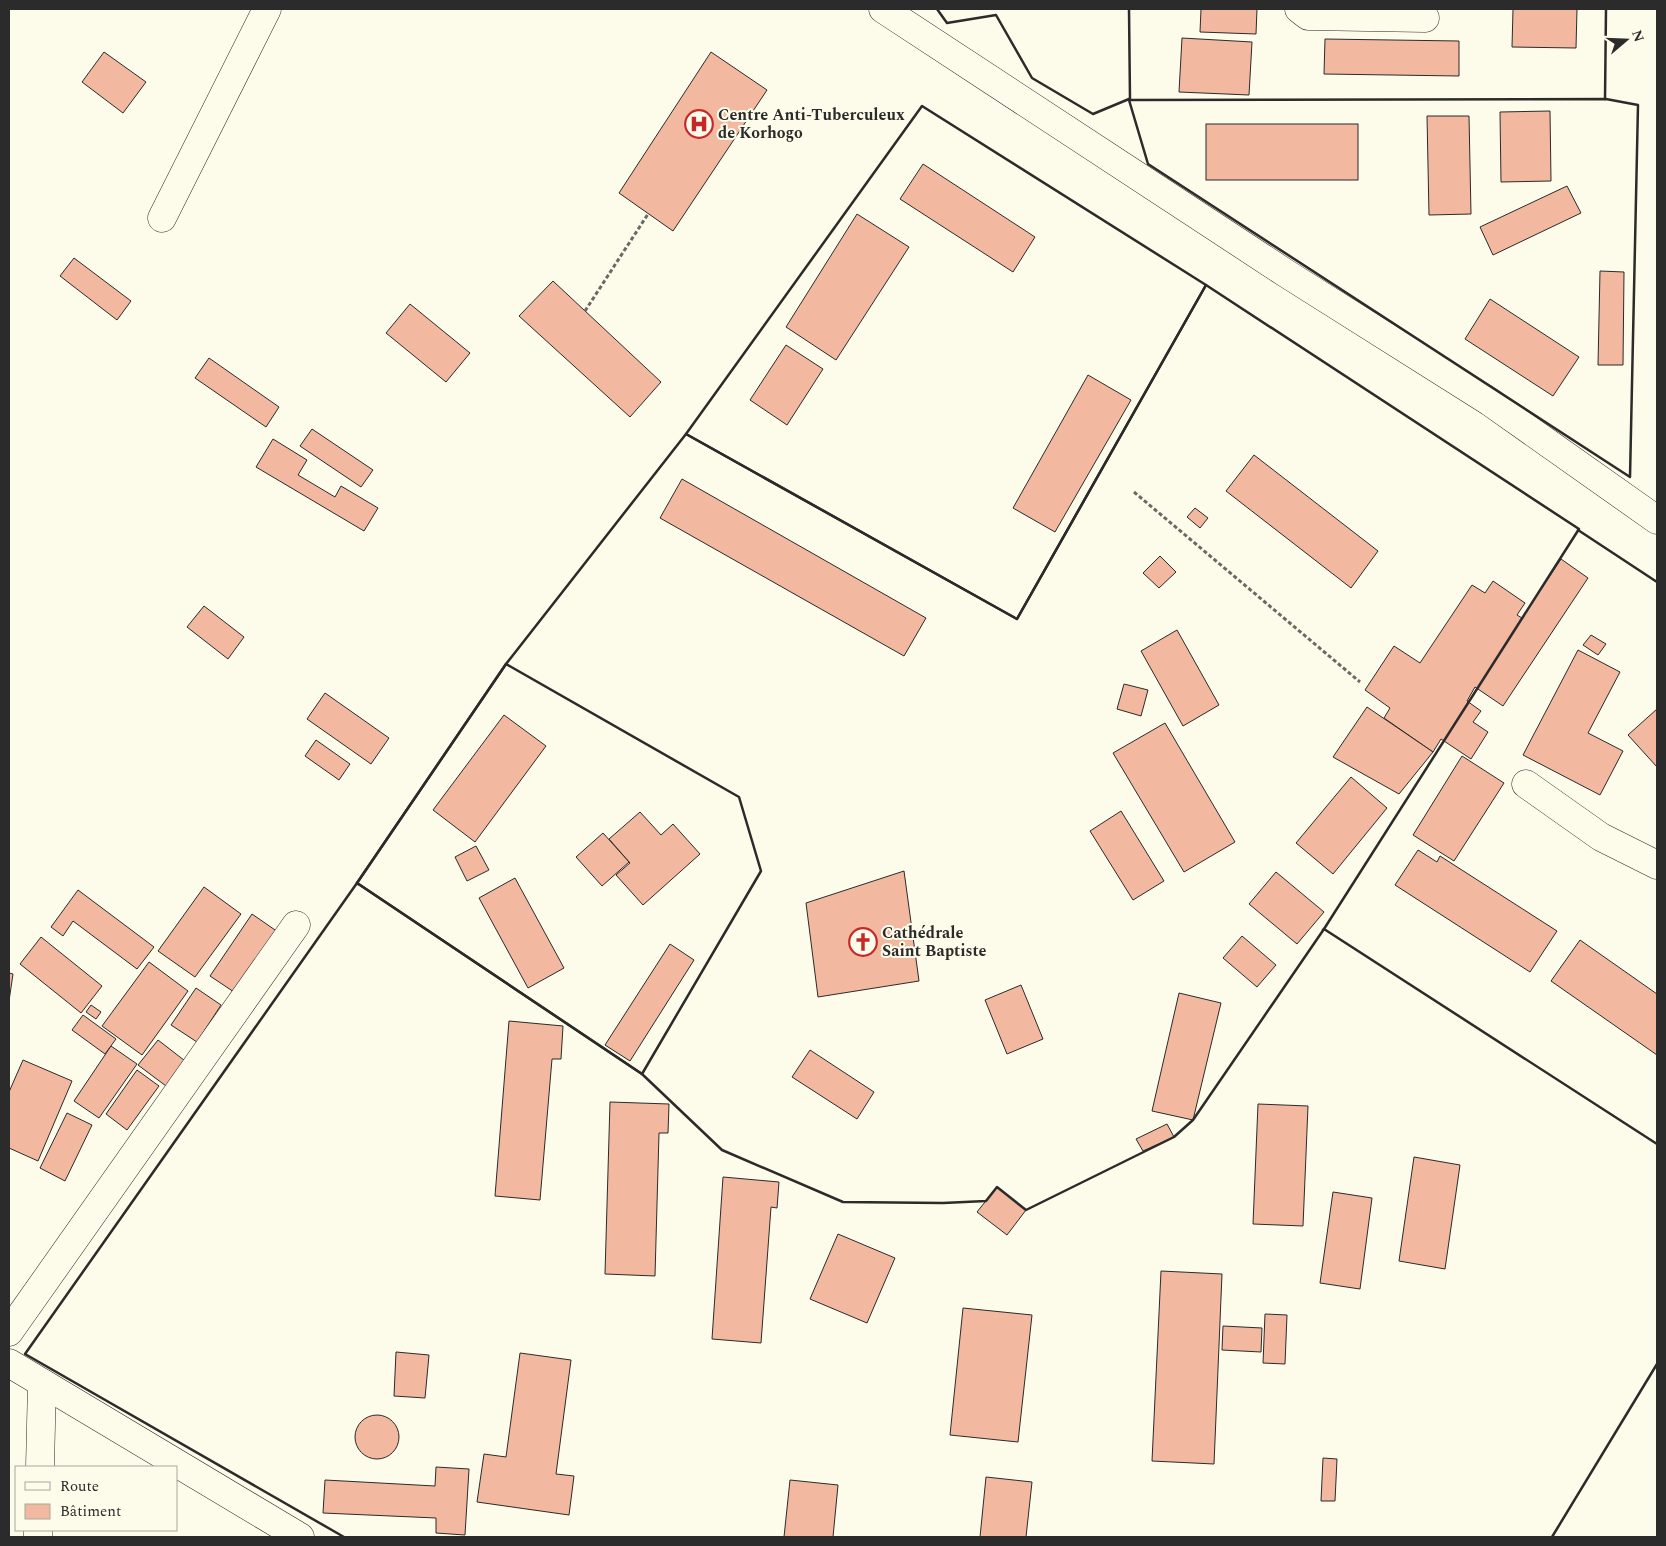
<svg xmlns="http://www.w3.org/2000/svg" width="1666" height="1546" font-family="Spectral,serif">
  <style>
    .building { fill: #f2b8a0; stroke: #2b2b2b }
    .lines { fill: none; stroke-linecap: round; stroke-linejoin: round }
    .minor-casing { stroke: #2b2b2b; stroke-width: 29 }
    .path { stroke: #6a6964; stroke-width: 3; stroke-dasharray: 4 2.5; stroke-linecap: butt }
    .minor { stroke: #fdfbea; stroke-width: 28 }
    .wall { stroke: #2b2b2b; stroke-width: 2.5 }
    .labels { text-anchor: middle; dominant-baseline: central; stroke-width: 4; stroke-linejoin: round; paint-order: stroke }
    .poi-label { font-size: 16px; font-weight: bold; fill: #2b2b2b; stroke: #fdfbea; text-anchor: start }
  </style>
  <rect width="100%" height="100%" fill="#fdfbea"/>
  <g class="building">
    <path d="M1201,9H1257L1256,34L1200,32Z"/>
    <path d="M1513,9H1577L1576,48L1512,47Z"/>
    <path d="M1182,38L1252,42L1249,95L1179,92Z"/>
    <path d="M1325,39L1459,41V76L1324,74Z"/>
    <path d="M104,52L146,82L123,113L82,82Z"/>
    <path d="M711,52L767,90L673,231L619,193Z"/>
    <path d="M1550,111L1551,181L1501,182L1500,112Z"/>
    <path d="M1427,116H1469L1471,214L1429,215Z"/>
    <rect x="1206" y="124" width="152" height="56"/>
    <path d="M923,164L1035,237L1013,272L900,199Z"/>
    <path d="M1567,186L1581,213L1493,255L1480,227Z"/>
    <path d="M857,214L909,247L836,360L786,327Z"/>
    <path d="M74,258L131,301L117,320L60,276Z"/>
    <path d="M1600,271L1624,272L1623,365H1598Z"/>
    <path d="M553,281L661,382L630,417L519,316Z"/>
    <path d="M1490,299L1579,357L1553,396L1465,339Z"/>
    <path d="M410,304L470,353L446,382L386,333Z"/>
    <path d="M786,345L823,369L787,425L750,400Z"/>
    <path d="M209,358L279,407L266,427L195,378Z"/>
    <path d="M1088,375L1131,400L1055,532L1013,508Z"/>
    <path d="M312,429L373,470L361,487L300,446Z"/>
    <path d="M273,439L307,460L298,475L335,497L341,486L378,508L364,531L256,467Z"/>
    <path d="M1254,455L1378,551L1351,588L1226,491Z"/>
    <path d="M682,479L926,618L904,656L660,518Z"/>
    <path d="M1195,508L1208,518L1200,528L1187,517Z"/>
    <path d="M1160,556L1176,572L1159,588L1143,573Z"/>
    <path d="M1561,559L1588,578L1503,706L1475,687L1467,701L1481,711L1473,722L1488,732L1471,759L1441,739L1433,752L1384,718L1390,708L1365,690L1394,646L1420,663L1472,585L1485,593L1493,581L1525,603L1517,615L1522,618Z"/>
    <path d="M204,606L244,637L228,659L187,627Z"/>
    <path d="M1177,630L1219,705L1183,726L1141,651Z"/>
    <path d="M1591,635L1606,644L1598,655L1583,645Z"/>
    <path d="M1578,650L1620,672L1588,733L1623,751L1600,795L1523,755Z"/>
    <path d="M1124,684L1148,690L1141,716L1117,709Z"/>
    <path d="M325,693L389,738L371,764L307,719Z"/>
    <path d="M1367,707L1433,752L1399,794L1333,757Z"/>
    <path d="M1657,709V767L1628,735Z"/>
    <path d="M504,715L546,746L475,842L433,810Z"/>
    <path d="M1165,723L1235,842L1184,872L1113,753Z"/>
    <path d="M316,740L350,764L339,780L305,756Z"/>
    <path d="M1462,756L1504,783L1454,861L1413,835Z"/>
    <path d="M1351,777L1387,808L1333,874L1296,843Z"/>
    <path d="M1121,811L1164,881L1133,900L1090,831Z"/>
    <path d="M640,812L661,835L673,824L700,854L643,905L616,875L630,863L609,839Z"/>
    <path d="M603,833L629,862L602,886L576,857Z"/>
    <path d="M476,846L489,870L467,881L455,857Z"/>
    <path d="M1418,850L1437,862L1440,856L1557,931L1530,972L1395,885Z"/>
    <path d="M904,871L919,981L818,997L806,903Z"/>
    <path d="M1276,872L1324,912L1297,944L1249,904Z"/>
    <path d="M515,878L564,968L528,988L479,898Z"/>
    <path d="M204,887L241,914L195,977L158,951Z"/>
    <path d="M78,890L154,947L137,969L73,921L63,936L51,927Z"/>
    <path d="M252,914L278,932L237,994L210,976Z"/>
    <path d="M1242,936L1276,965L1257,987L1223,958Z"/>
    <path d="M41,937L102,986L81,1013L20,964Z"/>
    <path d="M1580,940L1657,994V1055L1551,981Z"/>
    <path d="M670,944L694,960L630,1061L605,1045Z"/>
    <path d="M149,962L188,991L142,1055L102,1026Z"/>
    <path d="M9,973L13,974L9,1001Z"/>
    <path d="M1021,985L1043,1039L1007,1054L985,1000Z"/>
    <path d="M196,988L221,1005L197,1042L171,1025Z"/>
    <path d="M1179,993L1221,1003L1193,1120L1152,1111Z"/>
    <path d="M91,1005L101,1012L96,1019L86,1012Z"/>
    <path d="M83,1015L116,1039L105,1054L72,1030Z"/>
    <path d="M509,1021L563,1026L561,1059H552L540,1200L495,1196Z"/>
    <path d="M158,1040L189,1064L170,1089L138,1065Z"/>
    <path d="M111,1046L137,1064L99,1118L74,1101Z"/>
    <path d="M810,1050L874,1092L857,1119L792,1077Z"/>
    <path d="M23,1060L72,1081L38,1161L9,1148V1092Z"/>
    <path d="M137,1070L159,1086L127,1130L106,1114Z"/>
    <path d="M610,1102L669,1104L668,1133H659L655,1276L605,1274Z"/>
    <path d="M1258,1104L1308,1106L1303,1226L1253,1224Z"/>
    <path d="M67,1113L92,1125L65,1181L40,1168Z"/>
    <path d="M1167,1124L1174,1137L1143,1151L1136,1139Z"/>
    <path d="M1414,1157L1460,1165L1445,1269L1399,1261Z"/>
    <path d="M723,1177L779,1182L777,1208L771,1207L761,1343L712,1339Z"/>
    <path d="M997,1187L1026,1210L1007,1235L977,1212Z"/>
    <path d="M1333,1192L1372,1198L1360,1289L1320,1283Z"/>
    <path d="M838,1234L895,1258L867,1323L810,1299Z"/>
    <path d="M1161,1271L1222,1274L1214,1464L1152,1461Z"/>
    <path d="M963,1308L1032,1315L1018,1442L950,1435Z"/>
    <path d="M1265,1314L1287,1315L1285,1364L1263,1363Z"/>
    <path d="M1223,1326L1262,1328L1261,1352L1222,1350Z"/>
    <path d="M396,1352L429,1355L425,1398L394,1396Z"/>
    <path d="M520,1353L571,1360L556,1474L574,1476L569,1515L477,1502L484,1454L506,1457Z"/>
    <circle cx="377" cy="1437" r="22"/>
    <path d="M1323,1458L1337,1459L1335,1501H1321Z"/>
    <path d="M436,1467L469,1469L465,1535L436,1533V1518L323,1513L325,1480L435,1486Z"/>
    <path d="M986,1477L1032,1482L1026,1537H980Z"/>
    <path d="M790,1480L838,1485L833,1537H784Z"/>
  </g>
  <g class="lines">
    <defs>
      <g id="minor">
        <path d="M883,9L1287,274L1490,402L1657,520"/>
        <path d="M1299,9L1308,16L1425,18"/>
        <path d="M162,218L267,9"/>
        <path d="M1526,784L1601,837L1657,865"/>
        <path d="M9,1332L296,925"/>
        <path d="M9,1363L300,1537"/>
        <path d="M40,1467L42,1383"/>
        <path d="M38,1537V1530"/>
      </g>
    </defs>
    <use href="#minor" class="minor-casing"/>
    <g class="path">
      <path d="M585,311L648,214"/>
      <path d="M1134,492L1360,682"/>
    </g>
    <use href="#minor" class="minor"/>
    <g class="wall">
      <path d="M937,9L947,23L996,15L1032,78L1093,114L1129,99"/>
      <path d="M1129,9L1130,100"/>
      <path d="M1605,99L1606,9"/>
      <path d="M1606,99L1638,105L1630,477L1148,164L1129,100Z"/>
      <path d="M922,106L1206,285L1017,619L686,434Z"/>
      <path d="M1206,285L1579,529L1324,929L1193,1120L1174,1137L1026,1210L997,1187L986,1201L943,1203L843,1202L722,1150L642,1074L357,883L506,664L686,434L1017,619Z"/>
      <path d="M1578,530L1657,582"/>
      <path d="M506,664L739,797L761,871L642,1074L357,883Z"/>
      <path d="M1323,930L1324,929L1657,1144"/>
      <path d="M344,1537L25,1354L357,883L358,884"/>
      <path d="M1552,1537L1657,1364"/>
    </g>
  </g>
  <defs>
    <symbol id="hospital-ring" viewBox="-11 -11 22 22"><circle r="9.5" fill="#fdfbea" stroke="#c62828" stroke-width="1.5"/><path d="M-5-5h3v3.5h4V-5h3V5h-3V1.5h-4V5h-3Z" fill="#c62828"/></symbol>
    <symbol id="church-ring" viewBox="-11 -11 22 22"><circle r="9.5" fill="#fdfbea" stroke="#c62828" stroke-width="1.5"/><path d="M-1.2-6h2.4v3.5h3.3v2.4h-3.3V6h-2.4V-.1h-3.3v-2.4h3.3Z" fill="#c62828"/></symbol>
  </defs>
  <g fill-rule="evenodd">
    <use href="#hospital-ring" x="683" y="108" width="32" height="32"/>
    <use href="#church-ring" x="847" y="926" width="32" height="32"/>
  </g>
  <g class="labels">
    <g class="poi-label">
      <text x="718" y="115">Centre Anti-Tuberculeux<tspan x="718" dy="18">de Korhogo</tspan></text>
      <text x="882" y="933">Cathédrale<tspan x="882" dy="18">Saint Baptiste</tspan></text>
    </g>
  </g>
  <rect width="1666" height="1546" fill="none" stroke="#2b2b2b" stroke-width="20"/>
  <rect x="15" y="1466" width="162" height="65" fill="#fdfbea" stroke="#a9a89e"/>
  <rect x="25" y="1482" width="25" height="8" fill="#fdfbea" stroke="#a9a89e"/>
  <text x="60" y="1491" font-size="15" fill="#2b2b2b">Route</text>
  <rect x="25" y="1504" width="25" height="15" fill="#f2b8a0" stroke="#a9a89e"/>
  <text x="60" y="1516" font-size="15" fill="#2b2b2b">Bâtiment</text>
  <g transform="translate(1626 40) rotate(71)" stroke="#fdfbea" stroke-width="4" paint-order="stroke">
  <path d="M0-4L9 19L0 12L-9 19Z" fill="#2b2b2b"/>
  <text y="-8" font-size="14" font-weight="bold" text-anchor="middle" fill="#2b2b2b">N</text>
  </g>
</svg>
